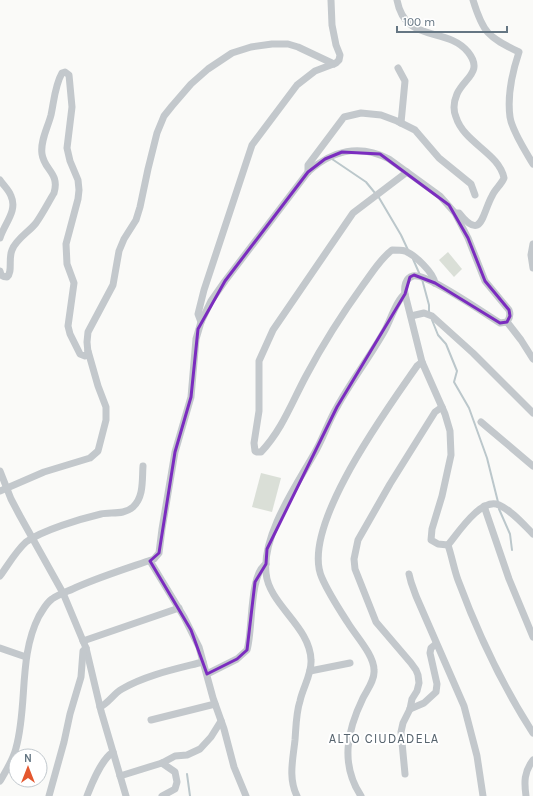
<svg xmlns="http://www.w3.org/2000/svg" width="533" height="796" font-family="Karla,sans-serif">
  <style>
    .green { fill: #dadfd7 }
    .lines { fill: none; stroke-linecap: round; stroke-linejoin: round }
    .stream { stroke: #bbc7cb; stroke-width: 2 }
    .minor { stroke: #c3c8cc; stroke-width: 7 }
    .marked { fill: none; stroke: #7b2cbf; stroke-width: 3; stroke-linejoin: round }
    .labels { text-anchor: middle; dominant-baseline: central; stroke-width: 4; stroke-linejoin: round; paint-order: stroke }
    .neighbourhood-label { font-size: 13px; letter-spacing: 1px; fill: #57646e; stroke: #fff }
  </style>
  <rect width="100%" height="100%" fill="#fafaf8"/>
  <g class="green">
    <path d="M448,252L462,269L454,277L439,260Z"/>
    <path d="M261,473L281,478L272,512L252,507Z"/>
  </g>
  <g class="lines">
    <g class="stream">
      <path d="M332,159L366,182L375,193"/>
      <path d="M378,196L401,235L408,250"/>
      <path d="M413,259L420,275"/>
      <path d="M422,279L429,305V314"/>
      <path d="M432,320L438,335L446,344L457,371L454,382L469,408L487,458L498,502"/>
      <path d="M499,509L510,534L512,550"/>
      <path d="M187,774L190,796"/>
    </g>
    <g class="minor">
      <path d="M397,0C405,44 447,26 468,52C484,72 464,78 457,94C454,101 453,110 456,117C464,143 499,153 504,178C501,185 495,189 492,196C482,214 482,242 459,213H457"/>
      <path d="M473,0C483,33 488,37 519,52C512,73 507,95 510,117C512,131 526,152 533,164"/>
      <path d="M398,68L405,81L401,123"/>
      <path d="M308,172V165L344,117L361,113L381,115L397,121L415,130L439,158L471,184L475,195"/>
      <path d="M407,172L353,213L273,330L259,361V411L254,443L255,451L257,452H261C282,430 292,402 306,376C323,344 342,314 363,285C372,273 380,259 392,250C396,250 401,250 405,251C415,255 433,272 435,283"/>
      <path d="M0,180C3,185 9,190 11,196C18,211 4,224 0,238"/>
      <path d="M533,244L531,255L533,268"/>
      <path d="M0,271C1,275 2,277 7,277C13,272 8,259 12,250C16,239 29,232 36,223C43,213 48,203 54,193C60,173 44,170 42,154C40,141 48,127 51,115C54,101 55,85 62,73L65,72L69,75L72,107L67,148L70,161L78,180L79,190L78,199L66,244L67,264L74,283L68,326L70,334L80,354L85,356L88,353L87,342L88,332L113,285L119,251L124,239L136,220L140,207L148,169L157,133L164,116L172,106L191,84L208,69L232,53L251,47L272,44H288L298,47L334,64"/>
      <path d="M411,316L424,313L432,316L473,353L533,413"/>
      <path d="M201,322L198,314L204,290L252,145L297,85L315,71L336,63L339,60L340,55L336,45L332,25L331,0"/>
      <path d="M507,322L521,340L533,359"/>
      <path d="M481,422L533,466"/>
      <path d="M0,471L11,499L20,516L63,593L86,648L101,711L126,796"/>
      <path d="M0,491L44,472L90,458L98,451L106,420V407L98,386L88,351"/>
      <path d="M484,506L509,579L533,637"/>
      <path d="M448,545C452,557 454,569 458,580C478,634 502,685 533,733"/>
      <path d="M150,561L184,617L199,647L213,698L224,729L234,767L246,796"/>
      <path d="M409,574L411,582L416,596L464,706L477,756L483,796"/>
      <path d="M0,576C8,565 16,551 26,542C43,530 80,519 101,514C112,512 124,515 133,507C144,497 142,480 143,466"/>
      <path d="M83,641L179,608"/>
      <path d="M0,648L26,657"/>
      <path d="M310,671L350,663"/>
      <path d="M207,674L237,659L247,650C253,631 249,574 266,564"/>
      <path d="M100,707C109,703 113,694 122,689C146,675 176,669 203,662"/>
      <path d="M410,709L424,703L436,692L437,684L430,653L431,648L436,644"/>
      <path d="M151,720L215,704"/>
      <path d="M162,763L175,772L177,782L175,789L162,796"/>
      <path d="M405,774L401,732L403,723L410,709L412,699L417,691L419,683L418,675L416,670L411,663L376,622L355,569L354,559L358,540L390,484L435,412L442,407"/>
      <path d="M120,776L162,763L175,756L187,755L200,749L211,737L221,721"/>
      <path d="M0,781C6,771 13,760 16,748C28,705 18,657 39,616C43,610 46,603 52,599C59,594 69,591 77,587C102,576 128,568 154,559L159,553L162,529L175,452L191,397L196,339L201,322L211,301L225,281L308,172C332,150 360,144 389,159L440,196L455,213L468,238L485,281L509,310C511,315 510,318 507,322L500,323C485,314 427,273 413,276C405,278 404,287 405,294L422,362L445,414L450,431L451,455L442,496L432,529L431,540L438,544L448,545C458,533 481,497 499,505C512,511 523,524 533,534"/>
      <path d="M49,796L64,742L70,714L81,677L83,651L86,648"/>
      <path d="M87,796C92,783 101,760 113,752"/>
      <path d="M297,796C288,778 293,759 295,740C296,727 296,713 300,701C303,687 312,674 311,660C310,626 269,605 266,573C262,535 296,486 314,454C323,439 328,422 337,407C351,381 370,357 385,330C390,321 397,299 405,294"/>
      <path d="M361,796C340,764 347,731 363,698C367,690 375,680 374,670C374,655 356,636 348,623C339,609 329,594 322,578C299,528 388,408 417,366L422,362"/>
      <path d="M526,796C524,782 524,772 533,760"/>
    </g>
  </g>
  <path class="marked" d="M342,152L380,154L449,205L468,238L485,281L509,310L510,316L507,322L500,323L435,283L414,275L410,277L405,294L337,407L267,549L266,564L255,582L247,650L237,659L207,674L191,630L150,561L159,553L175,452L191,397L198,329L225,281L308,172L325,159Z"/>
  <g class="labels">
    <g class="neighbourhood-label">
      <text x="384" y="738">ALTO CIUDADELA</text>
    </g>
  </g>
  <g transform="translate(28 768)"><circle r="19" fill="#ffffff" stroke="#c1c8cd"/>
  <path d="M0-3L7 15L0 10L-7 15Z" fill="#e4572e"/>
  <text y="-6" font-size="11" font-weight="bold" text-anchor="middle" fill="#657683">N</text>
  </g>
  <path d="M397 26v6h110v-6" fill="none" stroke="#657683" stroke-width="2"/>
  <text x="403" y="26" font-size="12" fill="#657683" stroke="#ffffff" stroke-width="3" paint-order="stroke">100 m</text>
</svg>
